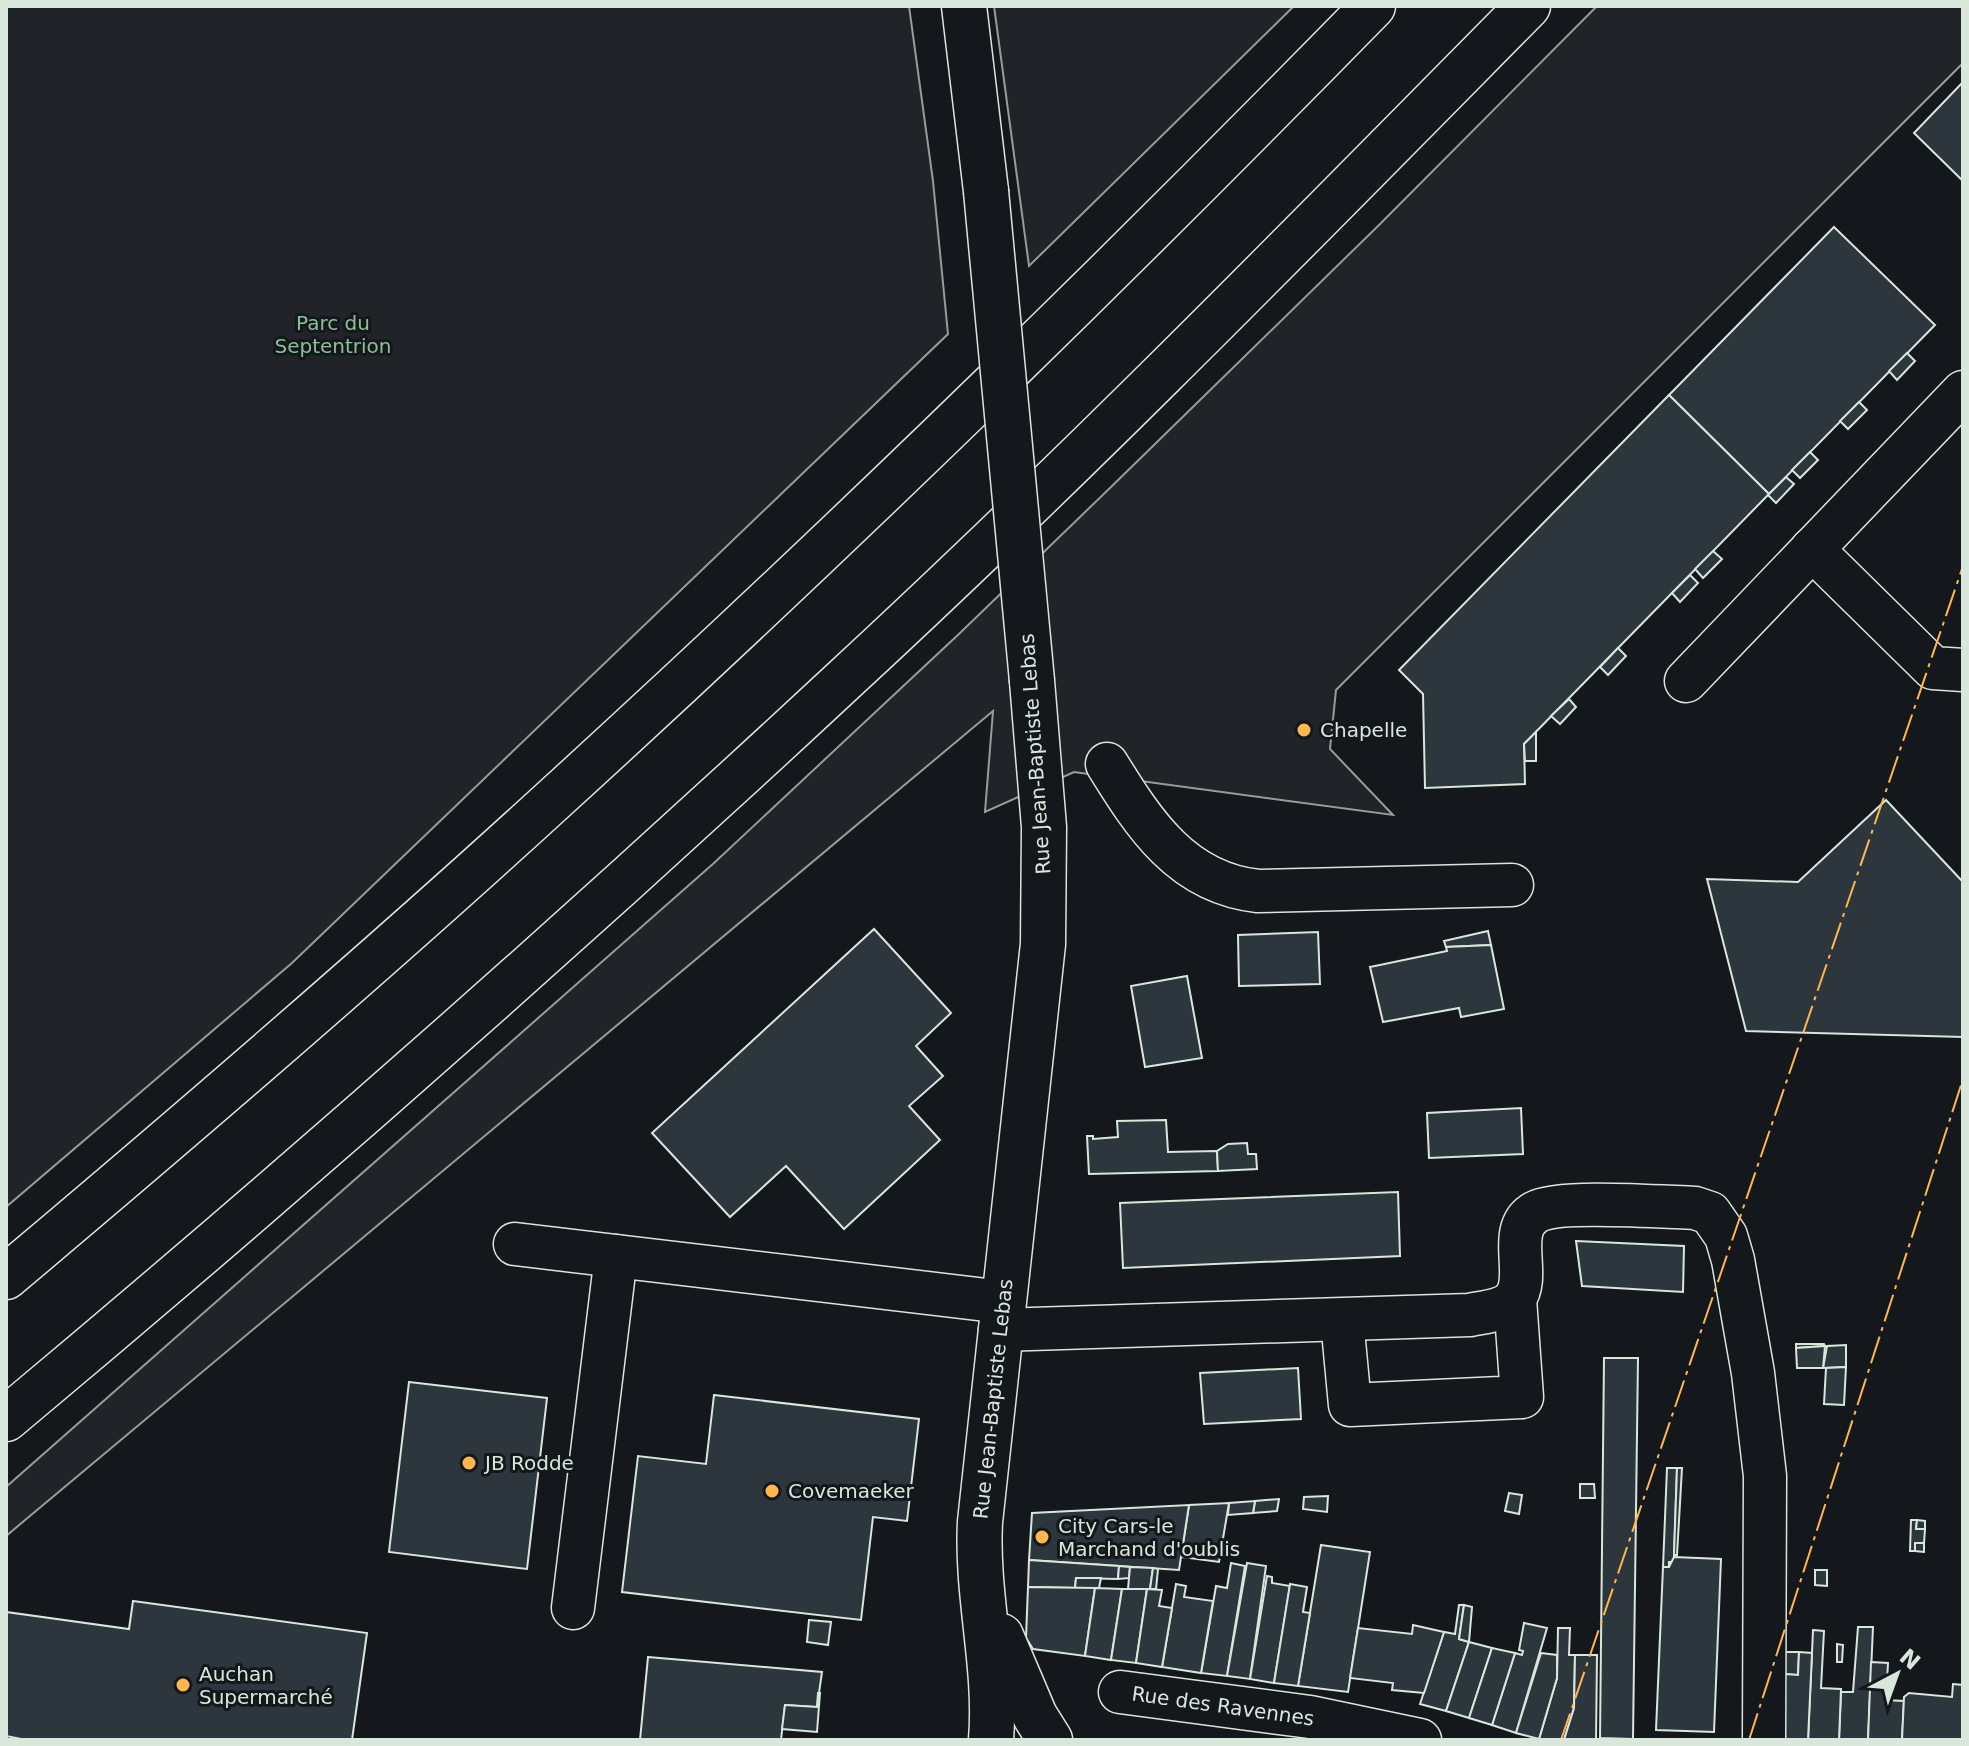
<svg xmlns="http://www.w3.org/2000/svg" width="1969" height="1746" font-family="'DejaVu Sans',sans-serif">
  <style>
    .green { fill: #202428; stroke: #939e99; stroke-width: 2 }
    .building { fill: #2c363c; stroke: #d8e6dc; stroke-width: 2 }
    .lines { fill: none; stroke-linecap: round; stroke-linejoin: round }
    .minor-casing { stroke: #d8e6dc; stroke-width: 45 }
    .major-casing { stroke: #d8e6dc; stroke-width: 47 }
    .highway-casing { stroke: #d8e6dc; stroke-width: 47 }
    .minor { stroke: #14181c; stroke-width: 42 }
    .major { stroke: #14181c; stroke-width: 44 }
    .highway { stroke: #14181c; stroke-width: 44 }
    .major-bridge-casing { stroke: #d8e6dc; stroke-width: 47; stroke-linecap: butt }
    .major-bridge { stroke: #14181c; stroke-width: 44 }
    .power { stroke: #ffb74d; stroke-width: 2; stroke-dasharray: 28 6 4 6; stroke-linecap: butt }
    .poi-dot { fill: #ffb74d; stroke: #14181c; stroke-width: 3 }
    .labels { text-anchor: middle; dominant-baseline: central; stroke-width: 6; stroke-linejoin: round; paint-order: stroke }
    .park-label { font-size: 20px; fill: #8ac095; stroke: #14181c }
    .poi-label { font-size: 20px; fill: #d8e6dc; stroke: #14181c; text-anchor: start }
    .street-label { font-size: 20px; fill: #d8e6dc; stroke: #14181c }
  </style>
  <rect width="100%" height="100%" fill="#14181c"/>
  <g class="green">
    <path d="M6,6H909L933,181L948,334L292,963L6,1207Z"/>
    <path d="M994,6H1294L1029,266Z"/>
    <path d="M1597,6H1963V63L1336,690L1330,749L1393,815L1074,772L985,812L993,711L6,1536V1487L714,863L960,633L1112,486L1378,226Z"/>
  </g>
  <g class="building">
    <path d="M1963,82V181L1914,133Z"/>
    <path d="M1834,227L1935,325L1769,494L1669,395Z"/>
    <path d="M1907,353L1915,361L1897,380L1889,371Z"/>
    <path d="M1669,395L1769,494L1524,744L1525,784L1425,788L1423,694L1399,670Z"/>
    <path d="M1859,402L1867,410L1848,429L1840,421Z"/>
    <path d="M1810,452L1818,460L1800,478L1792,470Z"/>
    <path d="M1786,477L1794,484L1776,503L1768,495Z"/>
    <path d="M1713,551L1722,559L1703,578L1695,569Z"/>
    <path d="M1690,575L1698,583L1680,602L1672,593Z"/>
    <path d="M1618,648L1626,656L1608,675L1600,667Z"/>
    <path d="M1569,699L1576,707L1560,724L1551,716Z"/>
    <path d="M1536,732V761H1525L1524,744Z"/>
    <path d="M1886,800L1963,882V1037L1746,1031L1707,879L1798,882Z"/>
    <path d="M874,929L951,1013L916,1046L943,1076L909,1106L940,1140L844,1229L786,1166L730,1217L652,1133Z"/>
    <path d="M1488,931L1491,945L1446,947L1444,941Z"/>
    <path d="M1318,932L1320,984L1239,986L1238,935Z"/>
    <path d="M1491,945L1504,1009L1461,1017L1459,1008L1383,1022L1370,967L1447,951L1446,947Z"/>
    <path d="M1187,976L1202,1058L1145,1067L1131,986Z"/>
    <path d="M1521,1108L1523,1154L1429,1158L1427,1113Z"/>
    <path d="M1166,1120L1168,1152L1217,1151L1218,1171L1089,1174L1087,1136H1093V1139L1118,1137L1117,1121Z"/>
    <path d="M1247,1143L1248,1154H1256L1257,1169L1218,1171L1217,1151L1228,1144Z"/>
    <path d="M1398,1192L1400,1256L1123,1268L1120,1203Z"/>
    <path d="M1576,1241L1684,1246L1683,1292L1582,1286Z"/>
    <path d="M1796,1344H1824L1825,1346L1796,1348Z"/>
    <path d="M1846,1345V1367L1823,1368L1827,1346Z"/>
    <path d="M1825,1346L1823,1368H1797L1796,1348Z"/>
    <path d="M1604,1358H1638L1633,1739L1600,1738Z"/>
    <path d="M1846,1367L1844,1405L1824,1404L1826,1368Z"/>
    <path d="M1298,1368L1301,1419L1204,1424L1200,1373Z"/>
    <path d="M409,1382L547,1398L527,1569L389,1552Z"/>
    <path d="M714,1395L919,1419L907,1521L873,1517L861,1620L622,1592L638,1456L706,1464Z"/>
    <path d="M1667,1468H1677L1674,1555V1562H1669V1567H1663Z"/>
    <path d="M1677,1468H1682L1677,1555H1674Z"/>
    <path d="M1580,1484H1594L1595,1498H1580Z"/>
    <path d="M1509,1493L1522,1495L1519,1514L1505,1511Z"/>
    <path d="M1328,1496L1327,1512L1303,1509L1304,1497Z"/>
    <path d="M1279,1499L1277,1511L1253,1513L1255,1501Z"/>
    <path d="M1255,1501L1253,1513L1228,1515L1229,1503Z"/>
    <path d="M1229,1503L1219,1562L1181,1557L1189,1505Z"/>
    <path d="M1189,1505L1179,1570L1029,1560L1032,1513Z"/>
    <path d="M1911,1520H1917L1916,1529H1925L1924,1543H1915V1551H1910Z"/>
    <path d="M1917,1520L1925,1521V1529H1916Z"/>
    <path d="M1915,1543H1924V1552L1915,1551Z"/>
    <path d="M1321,1545L1370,1552L1348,1692L1298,1686Z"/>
    <path d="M1674,1557L1721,1559L1714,1732L1656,1730L1663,1567H1669Z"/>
    <path d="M1029,1560L1119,1566L1118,1579L1076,1578L1075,1588L1028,1587Z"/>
    <path d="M1231,1563L1245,1566L1227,1676L1201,1673L1216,1586L1227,1588Z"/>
    <path d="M1247,1563L1266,1566L1250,1679L1227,1676Z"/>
    <path d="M1119,1566L1130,1567L1129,1578L1118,1579Z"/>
    <path d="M1130,1567L1153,1568L1150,1589H1128Z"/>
    <path d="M1153,1568L1158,1569L1156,1589H1150Z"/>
    <path d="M1815,1570H1827V1586L1815,1585Z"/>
    <path d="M1267,1576L1272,1577V1583L1290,1586L1274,1683L1250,1679Z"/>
    <path d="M1076,1578H1101L1099,1588H1075Z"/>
    <path d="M1176,1584L1186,1586L1184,1597L1213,1601L1201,1673L1162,1667Z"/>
    <path d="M1290,1584L1307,1587L1303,1612L1310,1613L1298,1686L1274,1683Z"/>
    <path d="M1028,1587L1095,1588L1085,1656L1033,1649L1026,1638Z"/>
    <path d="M1095,1588L1122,1589L1111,1660L1085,1656Z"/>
    <path d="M1122,1589H1147L1136,1663L1111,1660Z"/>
    <path d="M1147,1589L1162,1590L1159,1606L1172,1608L1162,1667L1136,1663Z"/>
    <path d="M133,1601L367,1633L352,1740H26L6,1736V1612L129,1629Z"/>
    <path d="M1459,1605H1464L1459,1639L1469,1642L1446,1711L1420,1704L1444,1632L1455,1634Z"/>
    <path d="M1464,1605L1472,1607L1469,1642L1459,1639Z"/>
    <path d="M809,1620L831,1622L828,1645L807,1642Z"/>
    <path d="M1524,1623L1547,1628L1516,1733L1492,1725L1515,1653L1522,1655L1523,1651L1519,1650Z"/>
    <path d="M1413,1625L1444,1632L1424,1693L1392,1690L1393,1683L1350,1678L1358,1628L1412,1634Z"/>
    <path d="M1858,1627H1873L1868,1740H1839L1841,1692H1853Z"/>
    <path d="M1558,1628H1570L1569,1655H1575L1574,1708L1564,1740H1543L1539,1739L1557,1678Z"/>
    <path d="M1813,1630L1824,1631L1821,1688L1841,1689L1839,1740H1808Z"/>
    <path d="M1469,1642L1492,1648L1469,1718L1446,1711Z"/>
    <path d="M1837,1644L1843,1645L1842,1662H1837Z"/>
    <path d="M1492,1648L1515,1653L1492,1725L1469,1718Z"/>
    <path d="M1783,1652H1799L1798,1675L1783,1674Z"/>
    <path d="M1799,1652L1812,1653L1808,1740H1782L1785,1674L1798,1675Z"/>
    <path d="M1541,1653L1557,1655V1678L1539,1739L1516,1733Z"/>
    <path d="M1575,1655H1597L1596,1740H1564L1574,1708Z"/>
    <path d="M648,1657L822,1672L817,1707L785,1705L781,1740H640Z"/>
    <path d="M1871,1662L1888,1663L1886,1700L1904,1701L1902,1740H1868Z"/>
    <path d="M1953,1684L1963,1685V1740H1902L1904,1697L1909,1693L1952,1697Z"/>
    <path d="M818,1693H820L817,1732L782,1729L785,1705L817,1707Z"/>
  </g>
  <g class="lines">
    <defs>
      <g id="minor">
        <path d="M1812,549L1933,668L1963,670"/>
        <path d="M1686,681L1963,392"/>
        <path d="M1107,764C1144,824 1182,883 1258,891L1512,885"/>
        <path d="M515,1244L1003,1302"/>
        <path d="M1342,1320L1350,1405L1522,1397L1515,1299"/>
        <path d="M1000,1330L1470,1315C1483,1312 1506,1311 1515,1298C1532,1275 1505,1229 1536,1212C1558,1199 1664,1207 1695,1208L1710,1213L1726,1236L1733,1260L1753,1373L1765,1476L1764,1740"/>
        <path d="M573,1608L616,1256"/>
        <path d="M1120,1692L1310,1717L1420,1740"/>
      </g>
      <g id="major">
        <path d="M964,6L986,191"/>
        <path d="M1001,1636L1035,1716L1050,1740"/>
        <path d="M991,1740C997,1667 976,1595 980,1522L1043,944L1044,827L1032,681"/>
      </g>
      <g id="highway">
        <path d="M6,1277C190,1122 373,965 551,802C833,545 1106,279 1373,6"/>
        <path d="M6,1419C292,1180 571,934 844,680C1079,463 1303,234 1528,6"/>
      </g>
    </defs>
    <use href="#minor" class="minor-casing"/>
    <use href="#major" class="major-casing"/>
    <use href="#highway" class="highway-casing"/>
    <use href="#minor" class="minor"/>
    <use href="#major" class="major"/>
    <use href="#highway" class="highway"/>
    <defs>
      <path id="major-bridge" d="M986,191L1032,681"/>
    </defs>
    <use href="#major-bridge" class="major-bridge-casing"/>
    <use href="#major-bridge" class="major-bridge"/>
    <g class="power">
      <path d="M1561,1740L1963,566"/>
      <path d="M1749,1740L1963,1079"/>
    </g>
  </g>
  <g class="poi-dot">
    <circle cx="1304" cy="730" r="8"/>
    <circle cx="469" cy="1463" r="8"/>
    <circle cx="772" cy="1491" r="8"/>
    <circle cx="1042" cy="1537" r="8"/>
    <circle cx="183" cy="1685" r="8"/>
  </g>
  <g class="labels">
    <g class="park-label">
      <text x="333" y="323">Parc du<tspan x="333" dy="23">Septentrion</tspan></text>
    </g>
    <g class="poi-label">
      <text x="1320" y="730">Chapelle</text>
      <text x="485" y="1463">JB Rodde</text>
      <text x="788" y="1491">Covemaeker</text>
      <text x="1058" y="1526">City Cars-le<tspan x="1058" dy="23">Marchand d'oublis</tspan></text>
      <text x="199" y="1674">Auchan<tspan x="199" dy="23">Supermarché</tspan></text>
    </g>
    <g class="street-label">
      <text transform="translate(1035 754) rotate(-94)">Rue Jean-Baptiste Lebas</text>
      <text transform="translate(993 1399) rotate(-84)">Rue Jean-Baptiste Lebas</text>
      <text transform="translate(1223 1706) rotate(8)">Rue des Ravennes</text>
    </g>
  </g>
  <rect width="1969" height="1746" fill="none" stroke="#d8e6dc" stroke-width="16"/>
  <g transform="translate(1897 1674) rotate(41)" stroke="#14181c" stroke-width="6" paint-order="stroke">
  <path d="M0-6L14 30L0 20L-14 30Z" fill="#d8e6dc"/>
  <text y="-12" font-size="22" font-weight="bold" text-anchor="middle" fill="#d8e6dc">N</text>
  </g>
</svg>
